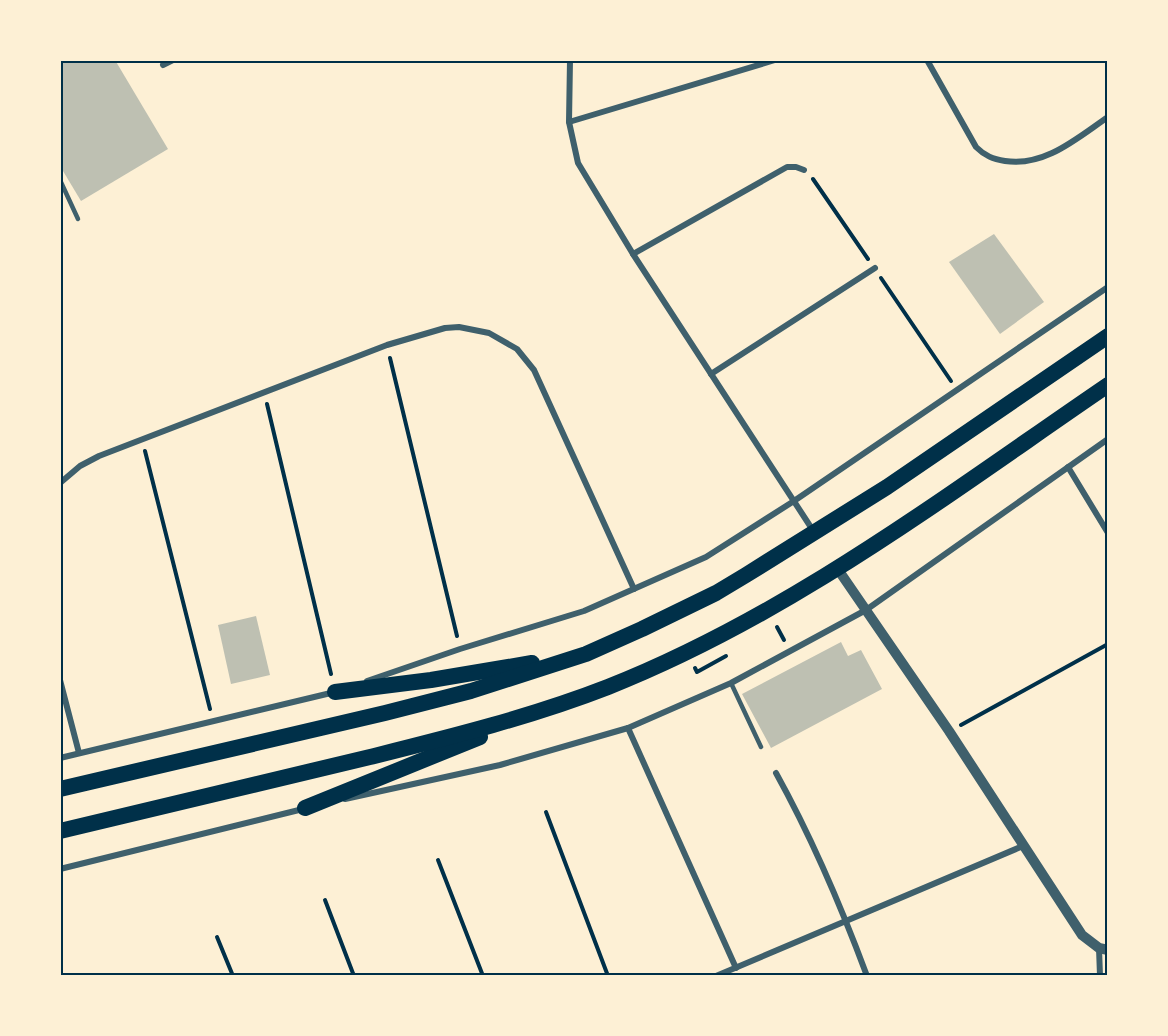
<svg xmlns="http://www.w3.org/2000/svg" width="1168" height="1036" font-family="Commissioner,sans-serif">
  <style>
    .building { fill: #bec0b2 }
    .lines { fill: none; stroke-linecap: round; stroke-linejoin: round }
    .path { stroke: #003049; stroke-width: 4 }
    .service { stroke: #3f606c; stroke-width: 4.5 }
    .minor { stroke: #3f606c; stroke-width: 6 }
    .tertiary { stroke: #3f606c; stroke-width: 10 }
    .trunk { stroke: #003049; stroke-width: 16 }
    .neatline { fill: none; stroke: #003049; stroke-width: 2 }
  </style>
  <rect width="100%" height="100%" fill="#fdf0d5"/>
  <g class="building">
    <path d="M60,60H115L168,149L81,201L60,166Z"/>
    <path d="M994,234L1044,302L1000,334L949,262Z"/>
    <path d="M256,616L270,675L231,684L218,625Z"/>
    <path d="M841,642L848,656L861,650L882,689L771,748L742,694Z"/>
  </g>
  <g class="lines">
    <g class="path">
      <path d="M813,179L868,259"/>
      <path d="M881,278L951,381"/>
      <path d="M390,358L457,636"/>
      <path d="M267,404L331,674"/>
      <path d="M145,451L210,709"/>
      <path d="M777,627L784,640"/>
      <path d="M695,668L697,672L726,656"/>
      <path d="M961,725L1108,644"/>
      <path d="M546,812L608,976"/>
      <path d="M438,860L483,976"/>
      <path d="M325,900L354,976"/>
      <path d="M217,937L233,976"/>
    </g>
    <g class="service">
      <path d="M60,180L78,219"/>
      <path d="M731,683L761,747"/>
    </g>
    <g class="minor">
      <path d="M570,60L569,122L578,163L633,254L814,532"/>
      <path d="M927,60L976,147C985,156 993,159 1005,161C1045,167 1077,138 1108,117"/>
      <path d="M163,65L173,60"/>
      <path d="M569,122L775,60"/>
      <path d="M633,254L787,167H796L804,170"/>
      <path d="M711,374L875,268"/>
      <path d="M1068,467L1108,533"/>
      <path d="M60,483L80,466L99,456L387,345L445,328L459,327L489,333L517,349L534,370L634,589"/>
      <path d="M60,680L79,753"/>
      <path d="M367,681L460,649L584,611L706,557L794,501L1108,287"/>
      <path d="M628,728L736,968"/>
      <path d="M60,758L335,692"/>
      <path d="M776,773C812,838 841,906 867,976"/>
      <path d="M345,799L500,765L628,728L731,683L866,610L1108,439"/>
      <path d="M60,869L303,809"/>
      <path d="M1099,948L1100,976"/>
      <path d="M716,976L1023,846"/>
    </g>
    <path class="tertiary" d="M837,568L949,731L1082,935L1099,948L1108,950"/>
    <g class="trunk">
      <path d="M335,692L431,680L532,663"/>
      <path d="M60,789L385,713L471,691L586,654L642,629L716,593L746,575L887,487L1108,336"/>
      <path d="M305,808L480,737"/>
      <path d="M60,831C163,806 267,782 370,757C450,737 531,717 608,687C790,615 948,494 1108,385"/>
    </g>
  </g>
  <rect width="1168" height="1036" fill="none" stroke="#fdf0d5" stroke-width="123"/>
  <rect x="62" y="62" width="1044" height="912" class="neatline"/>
</svg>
